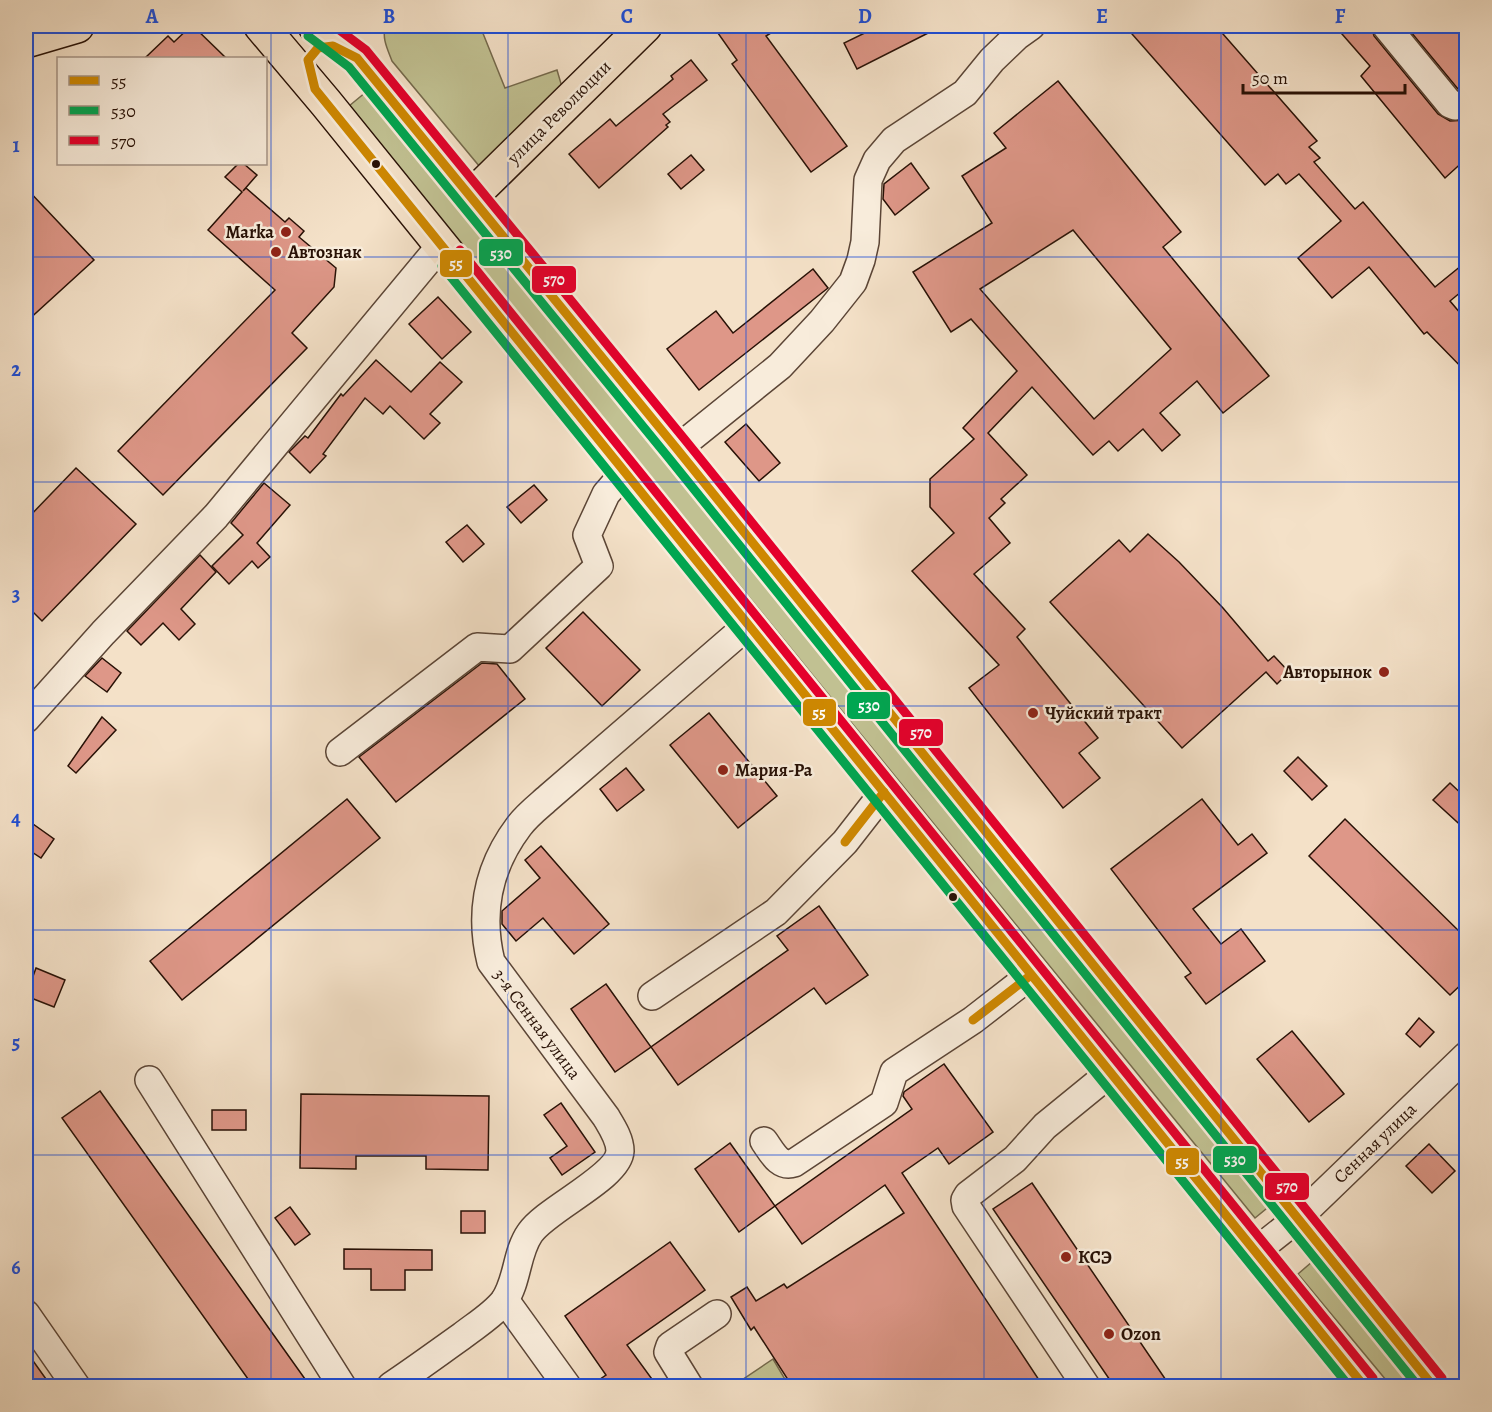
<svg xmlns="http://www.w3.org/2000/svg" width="1492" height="1412" font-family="Alegreya,serif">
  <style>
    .green { fill: #c1c192; stroke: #74694c; stroke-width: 1.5 }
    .building { fill: #de9788; stroke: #281106; stroke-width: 1.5; fill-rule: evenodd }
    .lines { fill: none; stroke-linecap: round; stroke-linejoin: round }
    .minor-casing { stroke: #5b4536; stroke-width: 30 }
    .major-casing { stroke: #281106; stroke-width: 36 }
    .minor { stroke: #f8ecdb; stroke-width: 27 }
    .major { stroke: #f4e1c8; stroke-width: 33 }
    .bus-1-casing { stroke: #f8ecdb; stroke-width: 14 }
    .bus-2-casing { stroke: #f8ecdb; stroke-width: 14 }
    .bus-3-casing { stroke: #f8ecdb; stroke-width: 14 }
    .bus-1 { stroke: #ce8801; stroke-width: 9 }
    .bus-2 { stroke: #00a651; stroke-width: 9 }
    .bus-3 { stroke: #e4002b; stroke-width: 9 }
    .grid { fill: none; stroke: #1d4ed8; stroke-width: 1.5; stroke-opacity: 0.55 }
    .bus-dot { fill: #281106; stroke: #f8ecdb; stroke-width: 2 }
    .poi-dot { fill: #8f2418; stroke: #f8ecdb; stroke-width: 2 }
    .labels { text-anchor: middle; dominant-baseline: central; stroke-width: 5; stroke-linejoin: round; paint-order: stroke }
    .street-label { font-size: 18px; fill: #281106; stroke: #f8ecdb }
    .poi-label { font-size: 18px; font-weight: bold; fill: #281106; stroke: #f8ecdb; text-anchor: start }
    .line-badge { stroke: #f8ecdb; stroke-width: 2 }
    .badge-label { font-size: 16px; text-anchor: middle; font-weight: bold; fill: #fff }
    .neatline { fill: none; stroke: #1d4ed8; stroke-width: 2 }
    .grid-label { font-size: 20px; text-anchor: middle; font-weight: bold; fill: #1d4ed8 }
  </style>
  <rect width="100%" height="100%" fill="#f4e1c8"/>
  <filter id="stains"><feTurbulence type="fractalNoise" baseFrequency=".00333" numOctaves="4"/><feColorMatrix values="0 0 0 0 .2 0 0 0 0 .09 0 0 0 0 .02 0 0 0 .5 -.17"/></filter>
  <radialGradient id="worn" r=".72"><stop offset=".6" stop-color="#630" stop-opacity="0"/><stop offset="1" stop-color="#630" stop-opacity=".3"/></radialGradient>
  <g class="green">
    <path d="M386,26H480L505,88L557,70L562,87L485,173L392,61C388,50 381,37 386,26Z"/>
    <path d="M366,92L1272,1204L1255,1218L349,106Z"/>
    <path d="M1313,1261L1416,1386H1391L1298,1274Z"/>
    <path d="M773,1359L789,1386H747L742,1380Z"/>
  </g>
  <g class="building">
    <path d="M191,26H193L226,58H145L168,36L174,42Z"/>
    <path d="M713,26H782L766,36L847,146L811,172L732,64L737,60Z"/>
    <path d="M879,26H942L857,69L844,43Z"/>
    <path d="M1125,26H1216L1317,141L1309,147L1320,158L1314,162L1355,209L1363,202L1435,287L1467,261V287L1450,301L1467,321V373L1427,332L1424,334L1369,267L1332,298L1298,258L1341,221L1299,174L1286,184L1278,174L1265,185Z"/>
    <path d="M1335,26H1371L1374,36L1438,114L1450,121L1467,120V158L1445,178L1361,76L1370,66Z"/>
    <path d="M1406,26H1458L1467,37V89H1458Z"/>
    <path d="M691,60L707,80L663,114L670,122L666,125L668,127L599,188L569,154L610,119L616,126L673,79L671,76Z"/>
    <path d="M1058,81L1181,232L1163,247L1269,376L1223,413L1197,381L1160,413L1180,435L1162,451L1143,429L1118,451L1109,441L1093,455L1032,387L988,433L1027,475L1001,499L1005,503L989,518L1010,543L974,574L1025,629L1017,637L1098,738L1079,753L1100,778L1063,808L969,688L999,665L912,571L954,533L930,507V479L974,439L963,428L1017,371L971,319L951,332L913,272L992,223L962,176L1006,148L994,133ZM1073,230L1171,349L1094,419L980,289Z"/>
    <path d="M691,155L704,170L681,189L668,174Z"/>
    <path d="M911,163L929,188L895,215L883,199L884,184Z"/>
    <path d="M238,164H244L257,175L243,191L246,188L285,222L289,218L304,231L299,237L336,268L334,287L292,333L307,348L163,495L118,451L275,290L208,230L242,192L225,177Z"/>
    <path d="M26,188L94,260L26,322Z"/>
    <path d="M813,269L828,288L699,390L667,349L716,311L733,333Z"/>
    <path d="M438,297L471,332L442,359L409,324Z"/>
    <path d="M376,360L411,392L440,362L462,382L430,414L440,423L424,439L390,406L383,414L365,398L323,454L326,456L310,473L289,452L305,436L308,438L341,394L343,396Z"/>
    <path d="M746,424L780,463L759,481L725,442Z"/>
    <path d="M76,468L136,524L42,621L26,605V520Z"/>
    <path d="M264,483L290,505L257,543L270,557L258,568L252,561L229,584L212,566L243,535L231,523Z"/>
    <path d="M534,485L547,500L521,523L507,507Z"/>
    <path d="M467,525L484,544L463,562L446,542Z"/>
    <path d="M1148,534L1179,562L1223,608L1268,661L1274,656L1289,672L1277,684L1266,672L1182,748L1050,602L1119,540L1130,552Z"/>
    <path d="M200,555L216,572L181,609L195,624L179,640L163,623L141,645L127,631Z"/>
    <path d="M583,612L640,670L602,706L546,648Z"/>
    <path d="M102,658L121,673L107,692L85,676Z"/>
    <path d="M482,663L497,664L525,699L396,802L359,757Z"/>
    <path d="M709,713L777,796L738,828L670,745Z"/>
    <path d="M102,717L116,730L76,773L68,766Z"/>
    <path d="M1298,757L1327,786L1312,800L1284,771Z"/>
    <path d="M626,768L644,790L617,811L600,789Z"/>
    <path d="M1450,783L1467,799V831L1433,800Z"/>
    <path d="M347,799L380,838L182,1000L150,961Z"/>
    <path d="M1202,799L1238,845L1252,834L1267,853L1193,909L1221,944L1241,929L1265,961L1206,1004L1185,977L1191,973L1111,869Z"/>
    <path d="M26,819L54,839L41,858L26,848Z"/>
    <path d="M1345,819L1467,939V979L1450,995L1309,856Z"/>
    <path d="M541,846L609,924L574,954L543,918L516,941L502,924V911L540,878L525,860Z"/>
    <path d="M819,906L868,975L826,1004L814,988L678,1085L651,1047L788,950L777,936Z"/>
    <path d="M36,968L65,980L54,1007L26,996Z"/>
    <path d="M606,984L651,1047L615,1072L571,1009Z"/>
    <path d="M1419,1018L1434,1032L1420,1047L1406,1034Z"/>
    <path d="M1292,1031L1344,1094L1309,1122L1257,1059Z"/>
    <path d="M944,1064L993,1132L949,1164L938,1148L902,1173L1043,1386H792L754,1327L751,1330L731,1297L747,1287L756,1301L784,1284L787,1288L904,1213L885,1185L802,1244L775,1206L912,1109L903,1096L904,1092Z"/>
    <path d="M100,1091L310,1386H253L62,1118Z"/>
    <path d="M301,1094L489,1096L488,1170L426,1169V1156H356V1169L300,1168Z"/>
    <path d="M561,1103L595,1152L562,1175L550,1158L567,1146L544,1115Z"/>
    <rect x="212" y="1110" width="34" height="20"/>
    <path d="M730,1143L775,1206L739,1232L695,1169Z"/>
    <path d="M1429,1144L1455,1171L1432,1193L1406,1166Z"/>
    <path d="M1032,1183L1170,1386H1114L993,1209Z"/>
    <path d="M290,1207L310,1234L295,1245L275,1218Z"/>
    <rect x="461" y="1211" width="24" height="22"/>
    <path d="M670,1242L705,1290L627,1345L657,1386H590L606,1375L565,1316Z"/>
    <path d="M344,1249L432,1250V1270H405V1290H371V1269H344Z"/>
    <path d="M26,1351L51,1386H26Z"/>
  </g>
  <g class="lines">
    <defs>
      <g id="minor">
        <path d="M1386,26L1450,104L1455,106L1466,104"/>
        <path d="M677,449L780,366L822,321L853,282L861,260L865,242L868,180L877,160L894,140L965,93L992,60L1017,36L1031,26"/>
        <path d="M26,719L103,633L216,516L441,245"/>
        <path d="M340,752L477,647L510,649L599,566L587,535L606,494L625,472"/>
        <path d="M652,996L776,912L845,842L884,792"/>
        <path d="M149,1080L342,1386"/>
        <path d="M764,1141C772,1152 779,1168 794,1163L884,1103L894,1072L973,1020L1031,975"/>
        <path d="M1255,1252L1298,1218L1466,1056"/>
        <path d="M505,1300L567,1386"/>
        <path d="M26,1314L76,1386"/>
        <path d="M391,1386C415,1370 438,1353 462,1336C476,1325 493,1315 504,1301C518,1281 516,1253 530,1233C546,1209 619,1177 620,1151C620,1139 612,1127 606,1117L491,962C479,913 488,867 519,826C527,815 539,806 549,797L748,625"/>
        <path d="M689,1386L668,1352L670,1346L717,1314"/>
        <path d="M1086,1386L966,1206L965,1200L968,1195L1015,1159L1045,1126L1110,1073"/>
      </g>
      <g id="major">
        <path d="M261,26L326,103L1364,1386"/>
        <path d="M315,26L357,58L677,449L1433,1386"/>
        <path d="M26,41L77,26"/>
        <path d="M471,197L645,26"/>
      </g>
    </defs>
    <use href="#minor" class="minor-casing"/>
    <use href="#major" class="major-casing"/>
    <use href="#minor" class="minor"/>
    <use href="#major" class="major"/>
    <defs>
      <g id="bus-1">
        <path d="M845,842L884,792"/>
        <path d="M973,1020L1031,975"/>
        <path d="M1364,1386L315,89L308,60L318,48L333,46L357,58L677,449L1433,1386"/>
      </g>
      <g id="bus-2">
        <path d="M308,36L349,67L668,457L1418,1386"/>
        <path d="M442,266L1349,1386"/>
      </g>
      <g id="bus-3">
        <path d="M334,26L366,50L686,441L1442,1378"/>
        <path d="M460,250L1373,1378"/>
      </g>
    </defs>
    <use href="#bus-1" class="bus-1-casing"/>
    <use href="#bus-2" class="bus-2-casing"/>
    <use href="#bus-3" class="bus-3-casing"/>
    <use href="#bus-1" class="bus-1"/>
    <use href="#bus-2" class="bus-2"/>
    <use href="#bus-3" class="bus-3"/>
  </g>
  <path class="grid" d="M271,26V1386M508,26V1386M746,26V1386M984,26V1386M1221,26V1386M26,257H1466M26,482H1466M26,706H1466M26,930H1466M26,1155H1466"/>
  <g class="bus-dot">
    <circle cx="376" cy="164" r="5"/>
    <circle cx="953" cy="897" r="5"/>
  </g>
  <g class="poi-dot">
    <circle cx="286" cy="232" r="6"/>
    <circle cx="276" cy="252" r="6"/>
    <circle cx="1384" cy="672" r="6"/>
    <circle cx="1033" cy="713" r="6"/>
    <circle cx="723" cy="770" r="6"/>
    <circle cx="1066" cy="1257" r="6"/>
    <circle cx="1109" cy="1334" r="6"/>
  </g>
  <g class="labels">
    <g class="street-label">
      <text transform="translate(559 112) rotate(-45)">улица Революции</text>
      <text transform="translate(537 1024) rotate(53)">3-я Сенная улица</text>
      <text transform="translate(1375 1143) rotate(-44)">Сенная улица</text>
    </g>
    <g class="poi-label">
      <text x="274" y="232" text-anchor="end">Marka</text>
      <text x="288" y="252">Автознак</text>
      <text x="1372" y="672" text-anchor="end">Авторынок</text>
      <text x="1045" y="713">Чуйский тракт</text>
      <text x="735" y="770">Мария-Ра</text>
      <text x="1078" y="1257">КСЭ</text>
      <text x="1121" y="1334">Ozon</text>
    </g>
  </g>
  <g class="line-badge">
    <rect x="478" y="238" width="46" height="29" rx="6" fill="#00a651"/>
    <rect x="439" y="249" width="34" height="29" rx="6" fill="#ce8801"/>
    <rect x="531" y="265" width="46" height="29" rx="6" fill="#e4002b"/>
    <rect x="846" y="691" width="45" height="29" rx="6" fill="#00a651"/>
    <rect x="802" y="698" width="35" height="29" rx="6" fill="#ce8801"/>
    <rect x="898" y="718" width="46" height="29" rx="6" fill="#e4002b"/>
    <rect x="1212" y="1145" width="46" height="29" rx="6" fill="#00a651"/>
    <rect x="1165" y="1147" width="35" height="29" rx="6" fill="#ce8801"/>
    <rect x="1264" y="1172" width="46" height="29" rx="6" fill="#e4002b"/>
  </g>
  <g class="badge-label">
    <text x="501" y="259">530</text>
    <text x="456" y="269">55</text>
    <text x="554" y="285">570</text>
    <text x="869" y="711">530</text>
    <text x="819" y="718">55</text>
    <text x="921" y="738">570</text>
    <text x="1235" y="1165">530</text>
    <text x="1182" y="1167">55</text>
    <text x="1287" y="1192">570</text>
  </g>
  <rect width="1492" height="1412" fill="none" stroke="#f4e1c8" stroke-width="66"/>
  <rect x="57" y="57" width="210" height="108" fill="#f8ecdb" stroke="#a59486" stroke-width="1.5"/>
  <rect x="69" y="76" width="30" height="9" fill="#ce8801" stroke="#a59486" stroke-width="1.5"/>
  <text x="111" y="87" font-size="18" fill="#281106">55</text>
  <rect x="69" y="106" width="30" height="9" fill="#00a651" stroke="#a59486" stroke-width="1.5"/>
  <text x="111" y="117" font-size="18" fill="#281106">530</text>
  <rect x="69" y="136" width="30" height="9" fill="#e4002b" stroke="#a59486" stroke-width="1.5"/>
  <text x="111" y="147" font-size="18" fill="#281106">570</text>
  <path d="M1243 84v9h162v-9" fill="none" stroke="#281106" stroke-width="3"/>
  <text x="1252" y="84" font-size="18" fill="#281106" stroke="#f8ecdb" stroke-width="4.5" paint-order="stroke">50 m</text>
  <rect x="33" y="33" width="1426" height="1346" class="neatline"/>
  <g class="grid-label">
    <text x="152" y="23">A</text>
    <text x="389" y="23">B</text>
    <text x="627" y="23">C</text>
    <text x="865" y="23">D</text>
    <text x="1102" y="23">E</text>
    <text x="1340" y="23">F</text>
    <text x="16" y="152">1</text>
    <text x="16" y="376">2</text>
    <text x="16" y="601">3</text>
    <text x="16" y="825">4</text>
    <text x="16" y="1049">5</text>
    <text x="16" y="1274">6</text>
  </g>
  <rect width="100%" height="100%" filter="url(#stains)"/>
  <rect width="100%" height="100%" fill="url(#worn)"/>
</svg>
